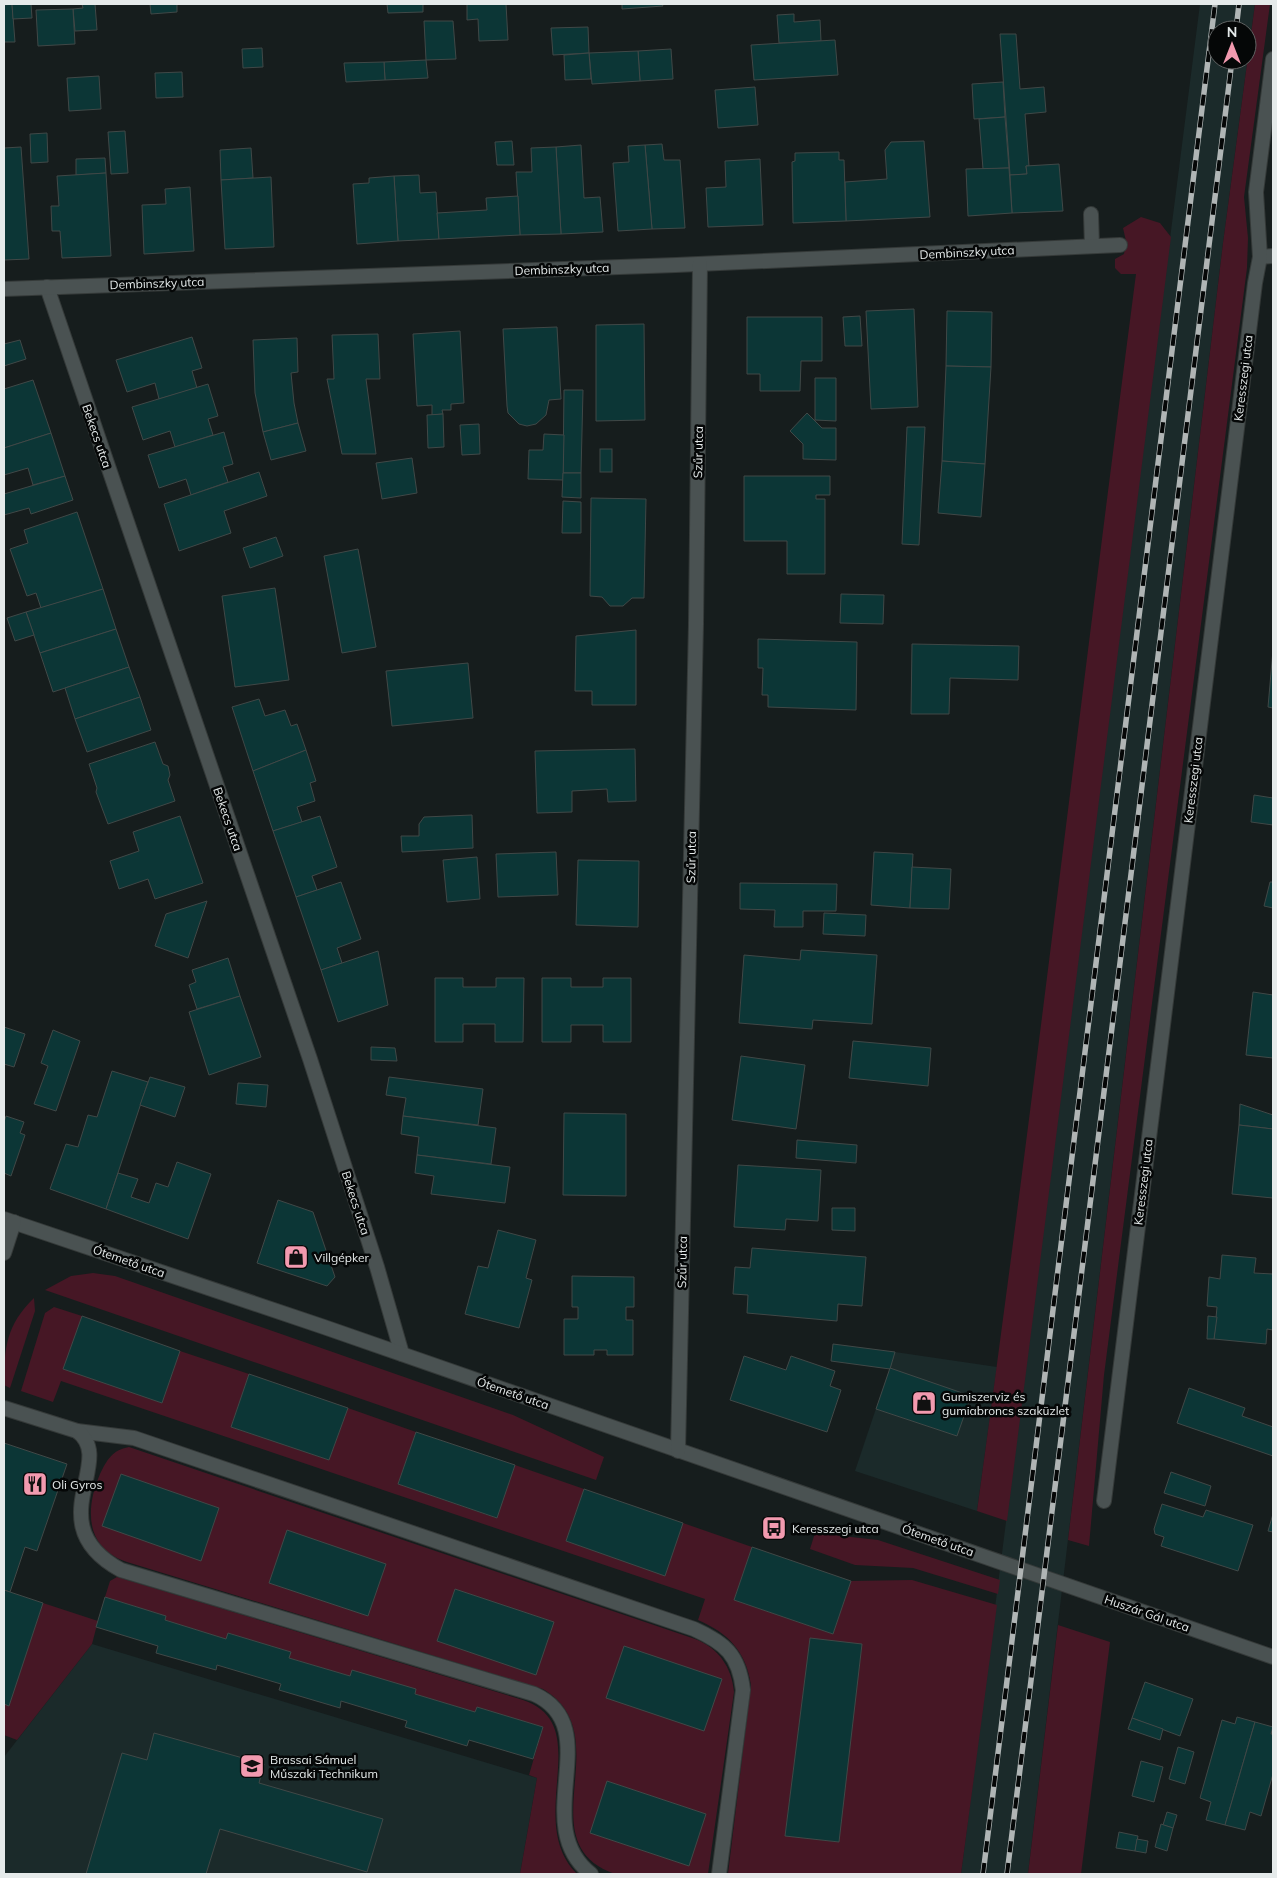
<svg xmlns="http://www.w3.org/2000/svg" width="1277" height="1878" font-family="Mulish,sans-serif">
  <style>
    .built { fill: #1b2a2a; fill-rule: evenodd }
    .green { fill: #461725; fill-rule: evenodd }
    .building { fill: #0c3636; stroke: #404847 }
    .lines { fill: none; stroke-linecap: round; stroke-linejoin: round }
    .service-casing { stroke: #353a39; stroke-width: 16 }
    .minor-casing { stroke: #353a39; stroke-width: 16 }
    .service { stroke: #4a5252; stroke-width: 14 }
    .minor { stroke: #4a5252; stroke-width: 14 }
    .rail-casing { stroke: #b0b5b5; stroke-width: 5.5 }
    .rail { stroke: #050707; stroke-width: 4; stroke-dasharray: 11; stroke-linecap: butt }
    .labels { text-anchor: middle; dominant-baseline: central; stroke-width: 5; stroke-linejoin: round; paint-order: stroke }
    .street-label { font-size: 12px; fill: #e5eaea; stroke: #050707 }
    .poi-label { font-size: 12px; fill: #e5eaea; stroke: #050707; text-anchor: start }
  </style>
  <rect width="100%" height="100%" fill="#161d1d"/>
  <g class="built">
    <path d="M1200,4H1255L1223,243L1028,1874H961ZM1217,30H1247V60H1217Z"/>
    <path d="M895,1352L997,1367L977,1511L855,1471Z"/>
    <path d="M92,1644L537,1778L520,1874H4V1757Z"/>
  </g>
  <g class="green">
    <path d="M1255,4H1270L1244,197L1248,238L1247,268L1104,1375L1089,1546L1068,1540L1223,243Z"/>
    <path d="M1141,217L1160,223L1171,237L1007,1521L977,1511C1034,1100 1082,686 1136,274H1121L1115,268V259L1124,254L1126,241L1123,228Z"/>
    <path d="M93,1273L115,1276L513,1415L604,1457L596,1480L45,1290L71,1276Z"/>
    <path d="M34,1298L35,1311L10,1388L4,1385C4,1348 6,1325 34,1298Z"/>
    <path d="M54,1307L82,1316L64,1369L162,1403L180,1351L249,1374L231,1427L329,1460L348,1408L416,1432L398,1484L496,1518L515,1465L584,1489L566,1541L664,1575L683,1523L752,1547L734,1600L833,1634L851,1581L912,1580L997,1605L961,1874H728L751,1685C746,1651 728,1633 698,1620L705,1599L61,1381L53,1402L21,1391L45,1313ZM810,1638L862,1645L838,1842L785,1835Z"/>
    <path d="M129,1447L695,1639C719,1648 732,1668 734,1692L708,1874H615C525,1843 621,1735 543,1689L127,1562C85,1548 85,1509 100,1474C107,1460 112,1450 129,1447Z"/>
    <path d="M815,1533L878,1540L1000,1580L998,1594L913,1568L855,1565L810,1549Z"/>
    <path d="M117,1577L523,1700C597,1725 523,1820 577,1874H520L537,1778L529,1775L543,1727L477,1707L475,1712L415,1694L416,1689L350,1676L289,1658L291,1652L228,1633L226,1639L165,1620L166,1616L105,1597L110,1581Z"/>
    <path d="M43,1603L98,1621L92,1644L17,1740L4,1735V1704L9,1705Z"/>
    <path d="M1058,1625L1110,1642L1081,1874H1028Z"/>
  </g>
  <g class="building">
    <path d="M12,4L15,42H4V5Z"/>
    <path d="M12,4H31L32,18L13,19Z"/>
    <path d="M82,4H95L97,30L75,31L73,9L83,8Z"/>
    <path d="M150,4H177V12L151,14Z"/>
    <path d="M387,4H423V12L388,13Z"/>
    <path d="M467,4H506L508,40L479,41L478,19L467,20Z"/>
    <path d="M622,4H662L663,6L622,9Z"/>
    <path d="M73,9L75,44L38,46L36,10Z"/>
    <path d="M794,14V22L820,20L821,41L779,43L777,15Z"/>
    <path d="M424,21H453L456,59L426,60Z"/>
    <path d="M588,27L589,53L553,55L551,28Z"/>
    <path d="M1000,34H1016L1020,89L1044,87L1046,112L1025,114L1029,166H1026L1027,174L1010,175Z"/>
    <path d="M835,40L838,75L754,80L751,45Z"/>
    <path d="M262,48L263,67L243,68L242,49Z"/>
    <path d="M671,49L673,79L640,81L638,51Z"/>
    <path d="M638,51L640,81L592,84L589,53Z"/>
    <path d="M589,53L591,79L565,80L564,55Z"/>
    <path d="M426,60L428,78L385,80L384,62Z"/>
    <path d="M384,62L385,80L346,82L344,63Z"/>
    <path d="M182,72L183,97L156,98L155,73Z"/>
    <path d="M99,76L101,109L69,111L67,78Z"/>
    <path d="M1003,82L1005,117L974,119L972,84Z"/>
    <path d="M755,87L758,125L718,128L715,90Z"/>
    <path d="M1005,117L1009,168L983,169L979,119Z"/>
    <path d="M125,131L128,173L111,174L108,132Z"/>
    <path d="M47,133L48,162L31,163L30,134Z"/>
    <path d="M512,141L514,165H497L495,142Z"/>
    <path d="M924,141L930,217L846,221L845,182L887,179L885,150L891,142Z"/>
    <path d="M662,144L664,160H680L685,228L652,229L645,145Z"/>
    <path d="M581,145L584,198L600,197L603,232L561,234L556,147Z"/>
    <path d="M645,145L652,229L618,231L613,163L629,162L628,146Z"/>
    <path d="M21,147L29,259L4,260V148Z"/>
    <path d="M556,147L561,234L520,235L516,172H532L531,148Z"/>
    <path d="M251,148L253,178L221,180L220,150Z"/>
    <path d="M839,152V160H844L846,221L793,223L792,162L795,161V153Z"/>
    <path d="M105,158L106,173L76,175V159Z"/>
    <path d="M760,159L763,225L708,227L706,188L726,187L725,161Z"/>
    <path d="M1059,164L1063,211L1012,213L1010,175L1027,174L1026,166Z"/>
    <path d="M1009,168L1012,213L968,216L966,169Z"/>
    <path d="M106,173L111,256L62,258L60,231H52L51,206H59L57,176Z"/>
    <path d="M419,175L420,193L436,192L439,239L398,241L394,176Z"/>
    <path d="M394,176L398,241L357,244L353,184L369,183V178Z"/>
    <path d="M271,177L274,247L225,249L221,180Z"/>
    <path d="M190,187L194,251L144,254L142,205L166,204L165,189Z"/>
    <path d="M518,196L520,235L439,239L437,213L487,210L486,198Z"/>
    <path d="M914,309L918,407L871,409L866,311Z"/>
    <path d="M947,311L992,312L991,367L946,366Z"/>
    <path d="M860,316L862,346H845L843,317Z"/>
    <path d="M747,317H822V361H801L800,391H760V374H747Z"/>
    <path d="M644,324L645,420L596,421V325Z"/>
    <path d="M557,327L561,399L549,400L546,415L536,424L527,426L519,424L508,413L507,406L503,329Z"/>
    <path d="M460,331L464,403L451,404V410H442L443,414L432,415V405L417,406L413,334Z"/>
    <path d="M378,334L380,379H366L376,454H342L327,379H334L332,335Z"/>
    <path d="M192,337L202,368L192,371L197,388L159,399L155,383L127,392L116,360Z"/>
    <path d="M297,338L298,372L291,373L294,403L298,423L263,432L255,393L253,340Z"/>
    <path d="M20,340L26,359L4,366V344Z"/>
    <path d="M946,366L991,367L985,464L942,461Z"/>
    <path d="M815,378H836V421L815,420Z"/>
    <path d="M33,380L51,433L4,448V389Z"/>
    <path d="M208,384L218,416L208,419L213,435L175,447L170,431L143,440L132,407Z"/>
    <path d="M564,390H583L581,473H563Z"/>
    <path d="M807,413L822,428H836V460L803,459V444L790,431Z"/>
    <path d="M443,414L444,447L428,448L427,415Z"/>
    <path d="M298,423L306,451L271,460L263,432Z"/>
    <path d="M479,424L480,454L462,455L460,425Z"/>
    <path d="M907,427H925L919,545L902,544Z"/>
    <path d="M224,432L233,464L223,467L228,482L191,495L186,479L159,488L148,455Z"/>
    <path d="M51,433L65,476L33,485L28,468L4,475V448Z"/>
    <path d="M544,434L564,435L563,480L528,479L529,450H543Z"/>
    <rect x="600" y="449" width="12" height="23"/>
    <path d="M412,458L417,493L382,499L376,463Z"/>
    <path d="M942,461L985,464L981,517L938,513Z"/>
    <path d="M259,472L267,496L224,511L231,533L179,551L164,504Z"/>
    <path d="M563,473H581V498L562,497Z"/>
    <path d="M65,476L73,500L31,514L29,508L4,515V494Z"/>
    <path d="M744,476H830V495H816V499H825V574H787V541H744Z"/>
    <path d="M591,498L646,499L644,598H632L623,606H610L602,597L590,596Z"/>
    <path d="M563,501L581,502V533H562Z"/>
    <path d="M77,512L103,589L41,608L36,593L27,596L10,549L28,543L24,530Z"/>
    <path d="M276,537L283,556L250,568L243,548Z"/>
    <path d="M358,549L376,647L342,653L324,556Z"/>
    <path d="M275,588L289,680L235,687L222,596Z"/>
    <path d="M103,589L116,629L40,653L26,612Z"/>
    <path d="M841,594L884,595L883,624L840,623Z"/>
    <path d="M26,612L34,635L15,641L7,618Z"/>
    <path d="M116,629L129,667L53,692L40,653Z"/>
    <path d="M636,630V705H592V691H575L576,636Z"/>
    <path d="M758,639L857,642L856,710L768,707V695H762L763,668H758Z"/>
    <path d="M912,644L1019,646L1018,680L950,678L949,714H911Z"/>
    <path d="M1273,650V708L1268,707Z"/>
    <path d="M468,663L473,718L392,726L386,671Z"/>
    <path d="M129,667L140,697L75,719L65,688Z"/>
    <path d="M140,697L151,730L87,752L75,719Z"/>
    <path d="M259,699L265,716L285,710L291,726L297,724L306,750L253,771L232,707Z"/>
    <path d="M155,742L163,764L168,766L170,775L168,780L175,801L108,824L96,792L97,788L89,764Z"/>
    <path d="M635,749L636,801L608,802L607,789L572,791V812L537,813L535,751Z"/>
    <path d="M306,750L316,781L310,783L315,801L297,807L302,822L273,831L253,771Z"/>
    <path d="M1254,795L1273,798V825L1251,822Z"/>
    <path d="M472,815L473,848L402,852L401,836H419V824L424,817Z"/>
    <path d="M180,816L203,883L155,899L148,879L119,889L110,861L139,851L133,832Z"/>
    <path d="M320,816L337,867L312,876L317,890L296,897L273,831Z"/>
    <path d="M556,852L558,895L498,897L496,854Z"/>
    <path d="M874,852L913,854L910,908L871,905Z"/>
    <path d="M477,857L480,899L447,902L443,860Z"/>
    <path d="M578,860L639,861L638,927L576,925Z"/>
    <path d="M912,867L951,869L949,909L910,908Z"/>
    <path d="M341,882L361,939L337,948L342,963L321,970L296,897Z"/>
    <path d="M1270,882H1273V908L1264,906Z"/>
    <path d="M740,883L837,884L836,911H803V927H774L775,910L740,909Z"/>
    <path d="M207,901L188,958L155,946L166,914Z"/>
    <path d="M824,913L866,915L865,936L823,934Z"/>
    <path d="M801,950L877,955L872,1024L813,1020L812,1029L739,1023L744,955L800,960Z"/>
    <path d="M378,951L388,1005L338,1022L321,970Z"/>
    <path d="M228,958L240,996L197,1009L189,985L196,982L192,970Z"/>
    <path d="M435,978H463V987H496V978H524L523,1042H495V1024H463V1042H435Z"/>
    <path d="M542,978H571V987H603V978H631V1042H603V1025H571V1042H542Z"/>
    <path d="M1253,992L1273,995V1058L1246,1055Z"/>
    <path d="M240,996L261,1057L209,1075L189,1012Z"/>
    <path d="M4,1027L25,1034L14,1067L4,1064Z"/>
    <path d="M53,1030L80,1041L56,1111L34,1104L48,1066L41,1063Z"/>
    <path d="M853,1041L931,1048L928,1086L849,1078Z"/>
    <path d="M371,1047L395,1048L397,1061L371,1060Z"/>
    <path d="M741,1056L805,1065L796,1129L732,1120Z"/>
    <path d="M112,1071L148,1082L106,1209L50,1189L66,1144L78,1147L88,1115L97,1117Z"/>
    <path d="M150,1077L185,1087L175,1117L140,1105Z"/>
    <path d="M389,1077L483,1089L478,1125L403,1116L406,1098L386,1095Z"/>
    <path d="M238,1083L268,1085L266,1107L236,1104Z"/>
    <path d="M1240,1104L1273,1115V1129L1239,1125Z"/>
    <path d="M564,1113L626,1114V1196L563,1195Z"/>
    <path d="M6,1116L24,1122L20,1133L25,1135L11,1176L4,1173V1122Z"/>
    <path d="M403,1116L496,1128L491,1164L417,1155L419,1137L401,1134Z"/>
    <path d="M1239,1125L1273,1129V1198L1232,1194Z"/>
    <path d="M797,1140L857,1145L856,1163L796,1158Z"/>
    <path d="M417,1155L510,1167L505,1203L431,1194L434,1176L415,1173Z"/>
    <path d="M177,1162L211,1174L188,1239L106,1209L118,1173L138,1179L131,1197L149,1203L156,1183L168,1187Z"/>
    <path d="M738,1165L821,1170L818,1221L786,1219L785,1230L734,1227Z"/>
    <path d="M278,1200L313,1212L335,1277L327,1286L257,1263Z"/>
    <path d="M832,1208H855V1231L832,1230Z"/>
    <path d="M498,1230L536,1240L526,1278L532,1280L519,1328L465,1314L478,1266L488,1268Z"/>
    <path d="M752,1248L866,1257L862,1306L838,1304L837,1321L747,1313L748,1295L733,1294L735,1267L750,1268Z"/>
    <path d="M1222,1255L1256,1258L1254,1273L1273,1274V1330L1267,1329L1266,1344L1214,1339L1217,1307L1207,1306L1209,1277L1220,1279Z"/>
    <path d="M572,1276L634,1277V1307H626V1320H633V1355H607V1350H594V1355H564V1319H578V1307H572Z"/>
    <path d="M82,1316L180,1351L162,1403L63,1369Z"/>
    <path d="M1208,1316L1217,1317L1214,1339H1207Z"/>
    <path d="M833,1344L895,1352L890,1369L831,1361Z"/>
    <path d="M744,1356L786,1370L791,1356L835,1371L830,1386L841,1390L827,1432L730,1400Z"/>
    <path d="M890,1368L971,1396L957,1436L876,1409Z"/>
    <path d="M249,1374L348,1408L329,1460L231,1427Z"/>
    <path d="M1189,1388L1245,1408L1242,1416L1273,1427V1456L1177,1423Z"/>
    <path d="M416,1432L515,1465L497,1518L398,1484Z"/>
    <path d="M4,1443L67,1464L37,1551L25,1547L10,1592L4,1590Z"/>
    <path d="M1171,1472L1211,1486L1205,1506L1164,1493Z"/>
    <path d="M121,1474L219,1508L201,1561L102,1526Z"/>
    <path d="M584,1489L683,1523L665,1576L566,1541Z"/>
    <path d="M1162,1504L1203,1517L1206,1510L1253,1525L1238,1571L1161,1546L1164,1537L1155,1534L1154,1529Z"/>
    <path d="M1273,1514V1532L1268,1531Z"/>
    <path d="M287,1530L386,1564L368,1616L269,1583Z"/>
    <path d="M752,1547L851,1581L833,1634L734,1600Z"/>
    <path d="M455,1589L554,1622L536,1675L437,1641Z"/>
    <path d="M4,1590L43,1603L9,1706L4,1704Z"/>
    <path d="M105,1597L166,1616L165,1620L226,1639L228,1633L291,1652L289,1658L350,1676L352,1670L416,1689L415,1694L475,1712L477,1707L543,1727L533,1759L469,1740L467,1746L405,1727L407,1721L341,1701L340,1708L279,1690L281,1684L217,1665L216,1670L156,1653L158,1646L96,1627Z"/>
    <path d="M810,1638L862,1644L839,1842L785,1836Z"/>
    <path d="M624,1646L722,1679L704,1731L606,1698Z"/>
    <path d="M1145,1682L1193,1699L1180,1736L1132,1718Z"/>
    <path d="M1237,1717L1255,1722L1225,1825L1206,1820L1211,1802L1200,1798L1222,1720L1235,1724Z"/>
    <path d="M1132,1718L1163,1729L1160,1740L1128,1729Z"/>
    <path d="M1255,1722L1273,1727L1271,1734H1273V1774L1261,1816L1250,1812L1245,1830L1225,1825Z"/>
    <path d="M154,1733L264,1764L259,1783L383,1819L367,1872L220,1829L206,1874H86L122,1753L147,1760Z"/>
    <path d="M1178,1747L1194,1752L1185,1784L1169,1779Z"/>
    <path d="M1141,1761L1163,1767L1154,1802L1132,1796Z"/>
    <path d="M607,1781L706,1814L689,1866L590,1833Z"/>
    <path d="M1167,1812L1177,1815L1173,1828L1163,1825Z"/>
    <path d="M1161,1824L1173,1828L1167,1851L1155,1847Z"/>
    <path d="M1119,1832L1138,1836L1135,1851L1116,1848Z"/>
    <path d="M1137,1839L1148,1841L1146,1853L1135,1851Z"/>
  </g>
  <g class="lines">
    <defs>
      <g id="service">
        <path d="M1091,214L1092,246"/>
        <path d="M4,1408L77,1431L134,1438L694,1629C725,1643 739,1655 743,1690L719,1874"/>
        <path d="M77,1431C118,1461 37,1524 121,1570L534,1694C608,1727 527,1824 591,1874"/>
      </g>
      <g id="minor">
        <path d="M1260,257L1273,256"/>
        <path d="M47,287L310,1059L377,1267L402,1354"/>
        <path d="M4,289L676,265L1120,245"/>
        <path d="M4,1219L324,1327L1273,1657"/>
        <path d="M4,1253L14,1222"/>
        <path d="M678,1451L696,624L700,264"/>
        <path d="M1104,1501L1255,283L1260,257L1256,192L1273,59"/>
      </g>
    </defs>
    <use href="#service" class="service-casing"/>
    <use href="#minor" class="minor-casing"/>
    <use href="#service" class="service"/>
    <use href="#minor" class="minor"/>
    <defs>
      <g id="rail">
        <path d="M1236,30L1239,4"/>
        <path d="M983,1874L1215,4"/>
        <path d="M1007,1874L1232,60"/>
      </g>
    </defs>
    <use href="#rail" class="rail-casing"/>
    <use href="#rail" class="rail"/>
  </g>
  <defs>
    <symbol id="shop-square" viewBox="-11 -11 22 22"><rect x="-9" y="-9" width="18" height="18" rx="4" fill="#f29aaf" stroke="#050707"/><path d="M-5-2.5h2.3a2.7 3.5 0 0 1 5.4 0H5L5.5 6h-11ZM-1.5-2.5h3a1.5 2.3 0 0 0-3 0Z" fill="#111"/></symbol>
    <symbol id="restaurant-square" viewBox="-11 -11 22 22"><rect x="-9" y="-9" width="18" height="18" rx="4" fill="#f29aaf" stroke="#050707"/><path d="M-5-6h1v4h1v-4h1v4h1v-4h1v5L-1.5 .5V6h-2V.5L-5-1ZM5-6V6H3V1.5H1.5Q1.5-4 5-6Z" fill="#111"/></symbol>
    <symbol id="bus-square" viewBox="-11 -11 22 22"><rect x="-9" y="-9" width="18" height="18" rx="4" fill="#f29aaf" stroke="#050707"/><path d="M-5-6H5V4H4V6H2V4H-2V6H-4V4H-5ZM-3.5-4V0h7V-4ZM-3.5 1.2v1.5H-2V1.2ZM2 1.2v1.5H3.5V1.2Z" fill="#111"/></symbol>
    <symbol id="school-square" viewBox="-11 -11 22 22"><rect x="-9" y="-9" width="18" height="18" rx="4" fill="#f29aaf" stroke="#050707"/><path d="M0-5L7-2L0 1L-7-2ZM-4 1L0 2.5L4 1V4Q0 6-4 4Z" fill="#111"/></symbol>
  </defs>
  <g fill-rule="evenodd">
    <use href="#shop-square" x="282" y="1243" width="28" height="28"/>
    <use href="#shop-square" x="910" y="1389" width="28" height="28"/>
    <use href="#restaurant-square" x="21" y="1470" width="28" height="28"/>
    <use href="#bus-square" x="760" y="1514" width="28" height="28"/>
    <use href="#school-square" x="238" y="1752" width="28" height="28"/>
  </g>
  <g class="labels">
    <g class="street-label">
      <text transform="translate(967 252) rotate(-3)">Dembinszky utca</text>
      <text transform="translate(562 269) rotate(-2)">Dembinszky utca</text>
      <text transform="translate(157 283) rotate(-2)">Dembinszky utca</text>
      <text transform="translate(1243 378) rotate(-83)">Keresszegi utca</text>
      <text transform="translate(97 436) rotate(71)">Bekecs utca</text>
      <text transform="translate(698 452) rotate(-89)">Szűr utca</text>
      <text transform="translate(1193 780) rotate(-83)">Keresszegi utca</text>
      <text transform="translate(228 819) rotate(71)">Bekecs utca</text>
      <text transform="translate(691 857) rotate(-89)">Szűr utca</text>
      <text transform="translate(1143 1182) rotate(-83)">Keresszegi utca</text>
      <text transform="translate(356 1203) rotate(72)">Bekecs utca</text>
      <text transform="translate(129 1261) rotate(19)">Ótemető utca</text>
      <text transform="translate(682 1262) rotate(-89)">Szűr utca</text>
      <text transform="translate(513 1393) rotate(19)">Ótemető utca</text>
      <text transform="translate(938 1540) rotate(19)">Ótemető utca</text>
      <text transform="translate(1147 1613) rotate(19)">Huszár Gál utca</text>
    </g>
    <g class="poi-label">
      <text x="314" y="1257">Villgépker</text>
      <text x="942" y="1396">Gumiszerviz és<tspan x="942" dy="14">gumiabroncs szaküzlet</tspan></text>
      <text x="52" y="1484">Oli Gyros</text>
      <text x="792" y="1528">Keresszegi utca</text>
      <text x="270" y="1759">Brassai Sámuel<tspan x="270" dy="14">Műszaki Technikum</tspan></text>
    </g>
  </g>
  <rect width="1277" height="1878" fill="none" stroke="#e5eaea" stroke-width="10"/>
  <g transform="translate(1232 45)"><circle r="24" fill="#050707" stroke="#5f6262"/>
  <path d="M0-4L9 19L0 12L-9 19Z" fill="#f29aaf"/>
  <text y="-8" font-size="14" font-weight="bold" text-anchor="middle" fill="#e5eaea">N</text>
  </g>
</svg>
